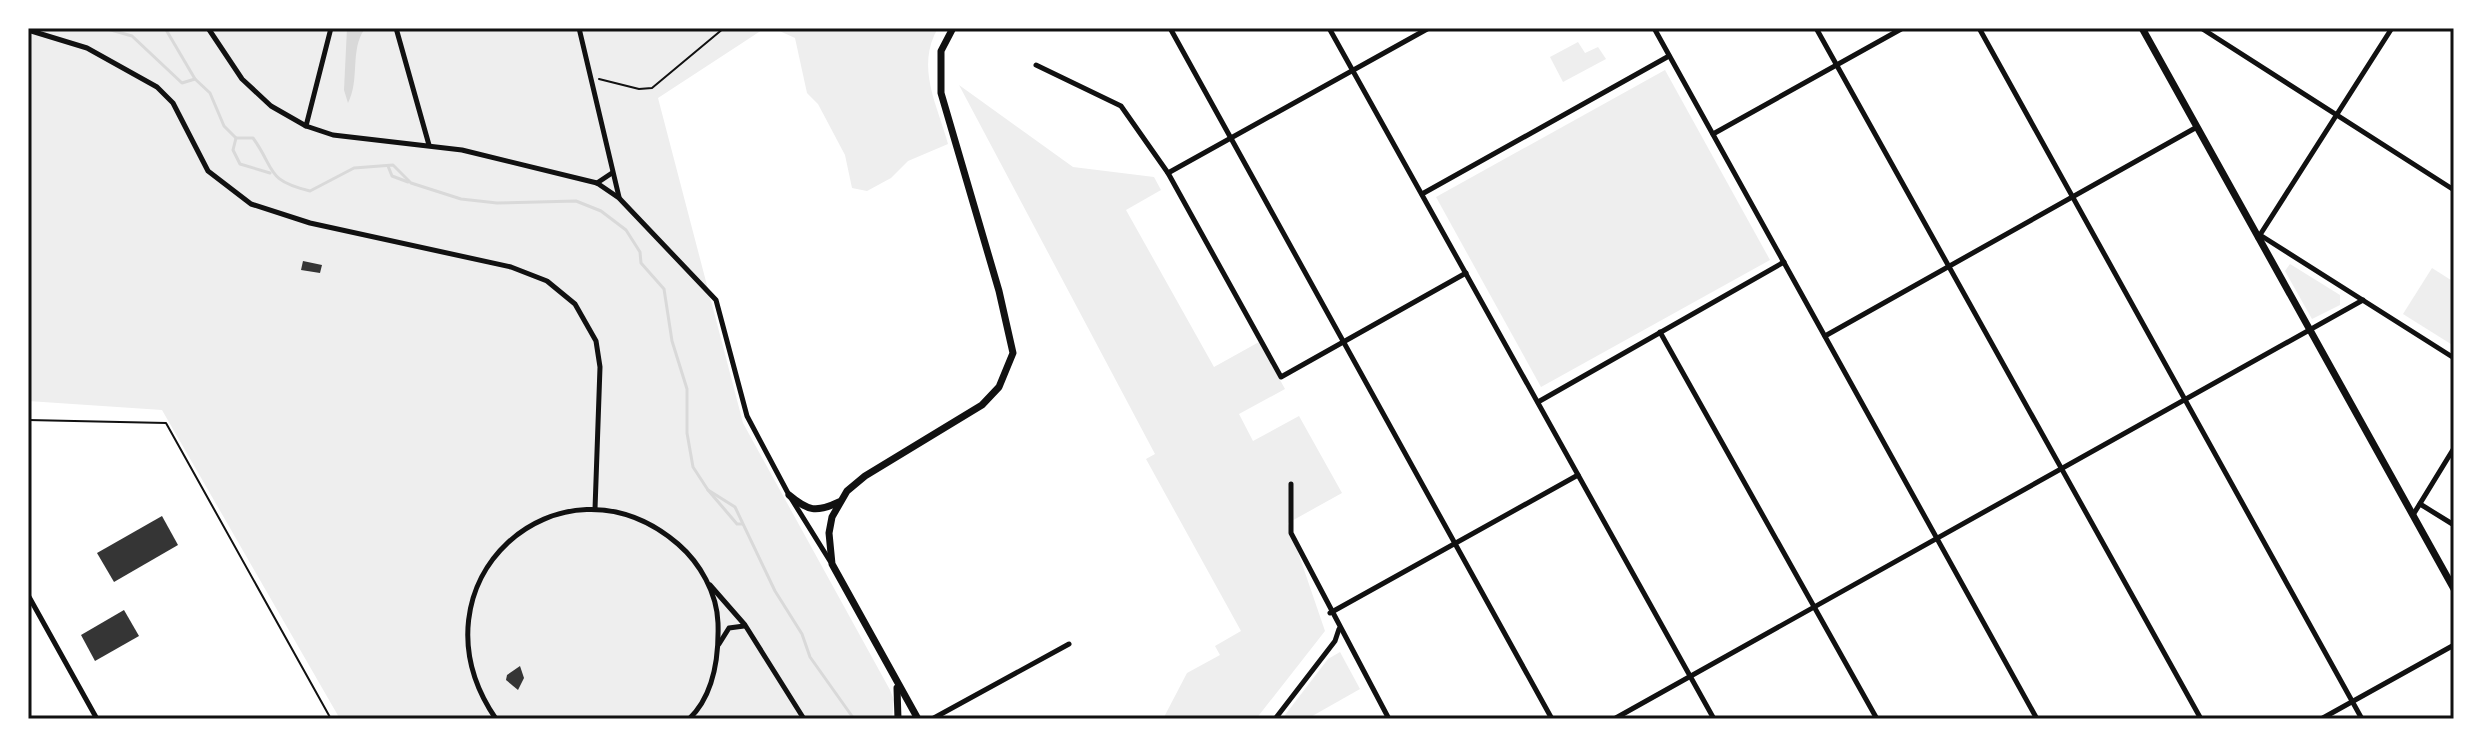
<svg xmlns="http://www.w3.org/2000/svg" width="2482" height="747" font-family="Montserrat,sans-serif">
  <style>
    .green { fill: #eee }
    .water { fill: #d9d9d9 }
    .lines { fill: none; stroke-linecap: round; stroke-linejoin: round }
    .stream { stroke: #d9d9d9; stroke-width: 3 }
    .building { fill: #353535 }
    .path { stroke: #111; stroke-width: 2 }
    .minor { stroke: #111; stroke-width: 5 }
    .tertiary { stroke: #111; stroke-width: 7 }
    .neatline { fill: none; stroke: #111; stroke-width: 3 }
  </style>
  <rect width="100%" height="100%" fill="#fff"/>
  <g class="green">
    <path d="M28,28H765L658,98L743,423L890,690L894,700L892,719H340L162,410L28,401Z"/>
    <path d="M773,28H938C915,67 938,106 948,144L908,161L891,178L867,191L852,188L845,155L818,104L807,93L795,38Z"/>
    <path d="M1578,42L1585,53L1598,47L1606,59L1563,82L1550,57Z"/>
    <path d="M1665,70L1770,260L1541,387L1436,197Z"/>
    <path d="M959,85L1073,167L1154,177L1161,190L1126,210L1214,367L1259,342L1285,389L1239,414L1253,441L1299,416L1342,493L1288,523L1325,631L1256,719H1163L1187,673L1220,655L1215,646L1241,631L1146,459L1155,454Z"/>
    <path d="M2290,264L2340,295V305L2312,319L2285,271Z"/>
    <path d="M2432,268L2454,282V346L2403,314Z"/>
    <path d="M1340,652L1360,689L1307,719H1282L1328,659Z"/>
  </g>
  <path class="water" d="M347,28L364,30C350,50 360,80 348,103L344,90Z"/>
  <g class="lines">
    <g class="stream">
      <path d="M104,28L132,36L182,83L195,79"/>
      <path d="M165,28L195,79L210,93L224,126L236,138H253C276,170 265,180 310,191L354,168L393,165L411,183L461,199L497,203L576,201L601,211L626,230L640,252L641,263L664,289L672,341L687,389V433L693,467L708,490L735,507L775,591L802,634L810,657L854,719"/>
      <path d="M236,138L233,150L240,164L270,173"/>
      <path d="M388,166L392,176L408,182"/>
      <path d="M708,490L737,524H742"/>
    </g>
  </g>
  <g class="building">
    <path d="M303,261L322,265L320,273L301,270Z"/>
    <path d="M162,516L178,545L114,582L97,553Z"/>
    <path d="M124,610L139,636L95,661L81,635Z"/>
    <path d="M520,666L524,678L518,690L506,680L507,675Z"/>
  </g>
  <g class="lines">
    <g class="path">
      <path d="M599,79L639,89L652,88L724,28"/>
      <path d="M28,420L166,423L331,719"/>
    </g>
    <g class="minor">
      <path d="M208,28L242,79L271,106L306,126L333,135L462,150L597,183L619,198L716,300L747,416L789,495L830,561"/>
      <path d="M396,28L429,145"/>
      <path d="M579,28L619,197"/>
      <path d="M1170,28L1552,719"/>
      <path d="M1329,28L1714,719"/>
      <path d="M1654,28L2037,719"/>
      <path d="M1816,28L2201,719"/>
      <path d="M1979,28L2362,719"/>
      <path d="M2201,28L2454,190"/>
      <path d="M28,30L87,48L157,87L173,103L208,171L251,204L310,223L511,267L547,281L575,304L596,341L600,367L595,509"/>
      <path d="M1036,65L1121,106L1168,173L1281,377L1466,273"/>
      <path d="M306,126L331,28"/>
      <path d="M1713,134L1903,28"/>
      <path d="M1168,173L1429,28"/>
      <path d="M597,183L612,173"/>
      <path d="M1422,194L1669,56"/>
      <path d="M2260,235L2454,358"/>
      <path d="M2258,238L2392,28"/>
      <path d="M1660,332L1877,719"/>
      <path d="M1825,336L2197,127"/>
      <path d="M1538,402L1784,262"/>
      <path d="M1291,484V533L1389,719"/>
      <path d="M2420,504L2454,525"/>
      <path d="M2413,515L2454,448"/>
      <path d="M710,585L745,625L804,719"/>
      <path d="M28,595L97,719"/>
      <path d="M1330,613L1578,475"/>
      <path d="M719,644L729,628L744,626"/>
      <path d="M496,719C403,583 560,443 678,544C700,563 717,593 718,623C719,656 714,695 689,719"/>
      <path d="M932,719L1069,644"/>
      <path d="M1275,719L1335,641L1339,629"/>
      <path d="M1614,719L2363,300"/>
      <path d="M2321,719L2454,645"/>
    </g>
    <g class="tertiary">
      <path d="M2142,28L2454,589"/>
      <path d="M789,495C808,511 816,513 839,502"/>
      <path d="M897,688L898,719"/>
      <path d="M918,719L832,564L829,533L832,517L847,491L865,476L982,405L999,387L1013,353L999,291L941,93V51L953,28"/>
    </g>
  </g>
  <rect width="2482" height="747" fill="none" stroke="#ffffff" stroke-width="60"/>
  <rect x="30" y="30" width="2422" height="687" class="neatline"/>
</svg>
